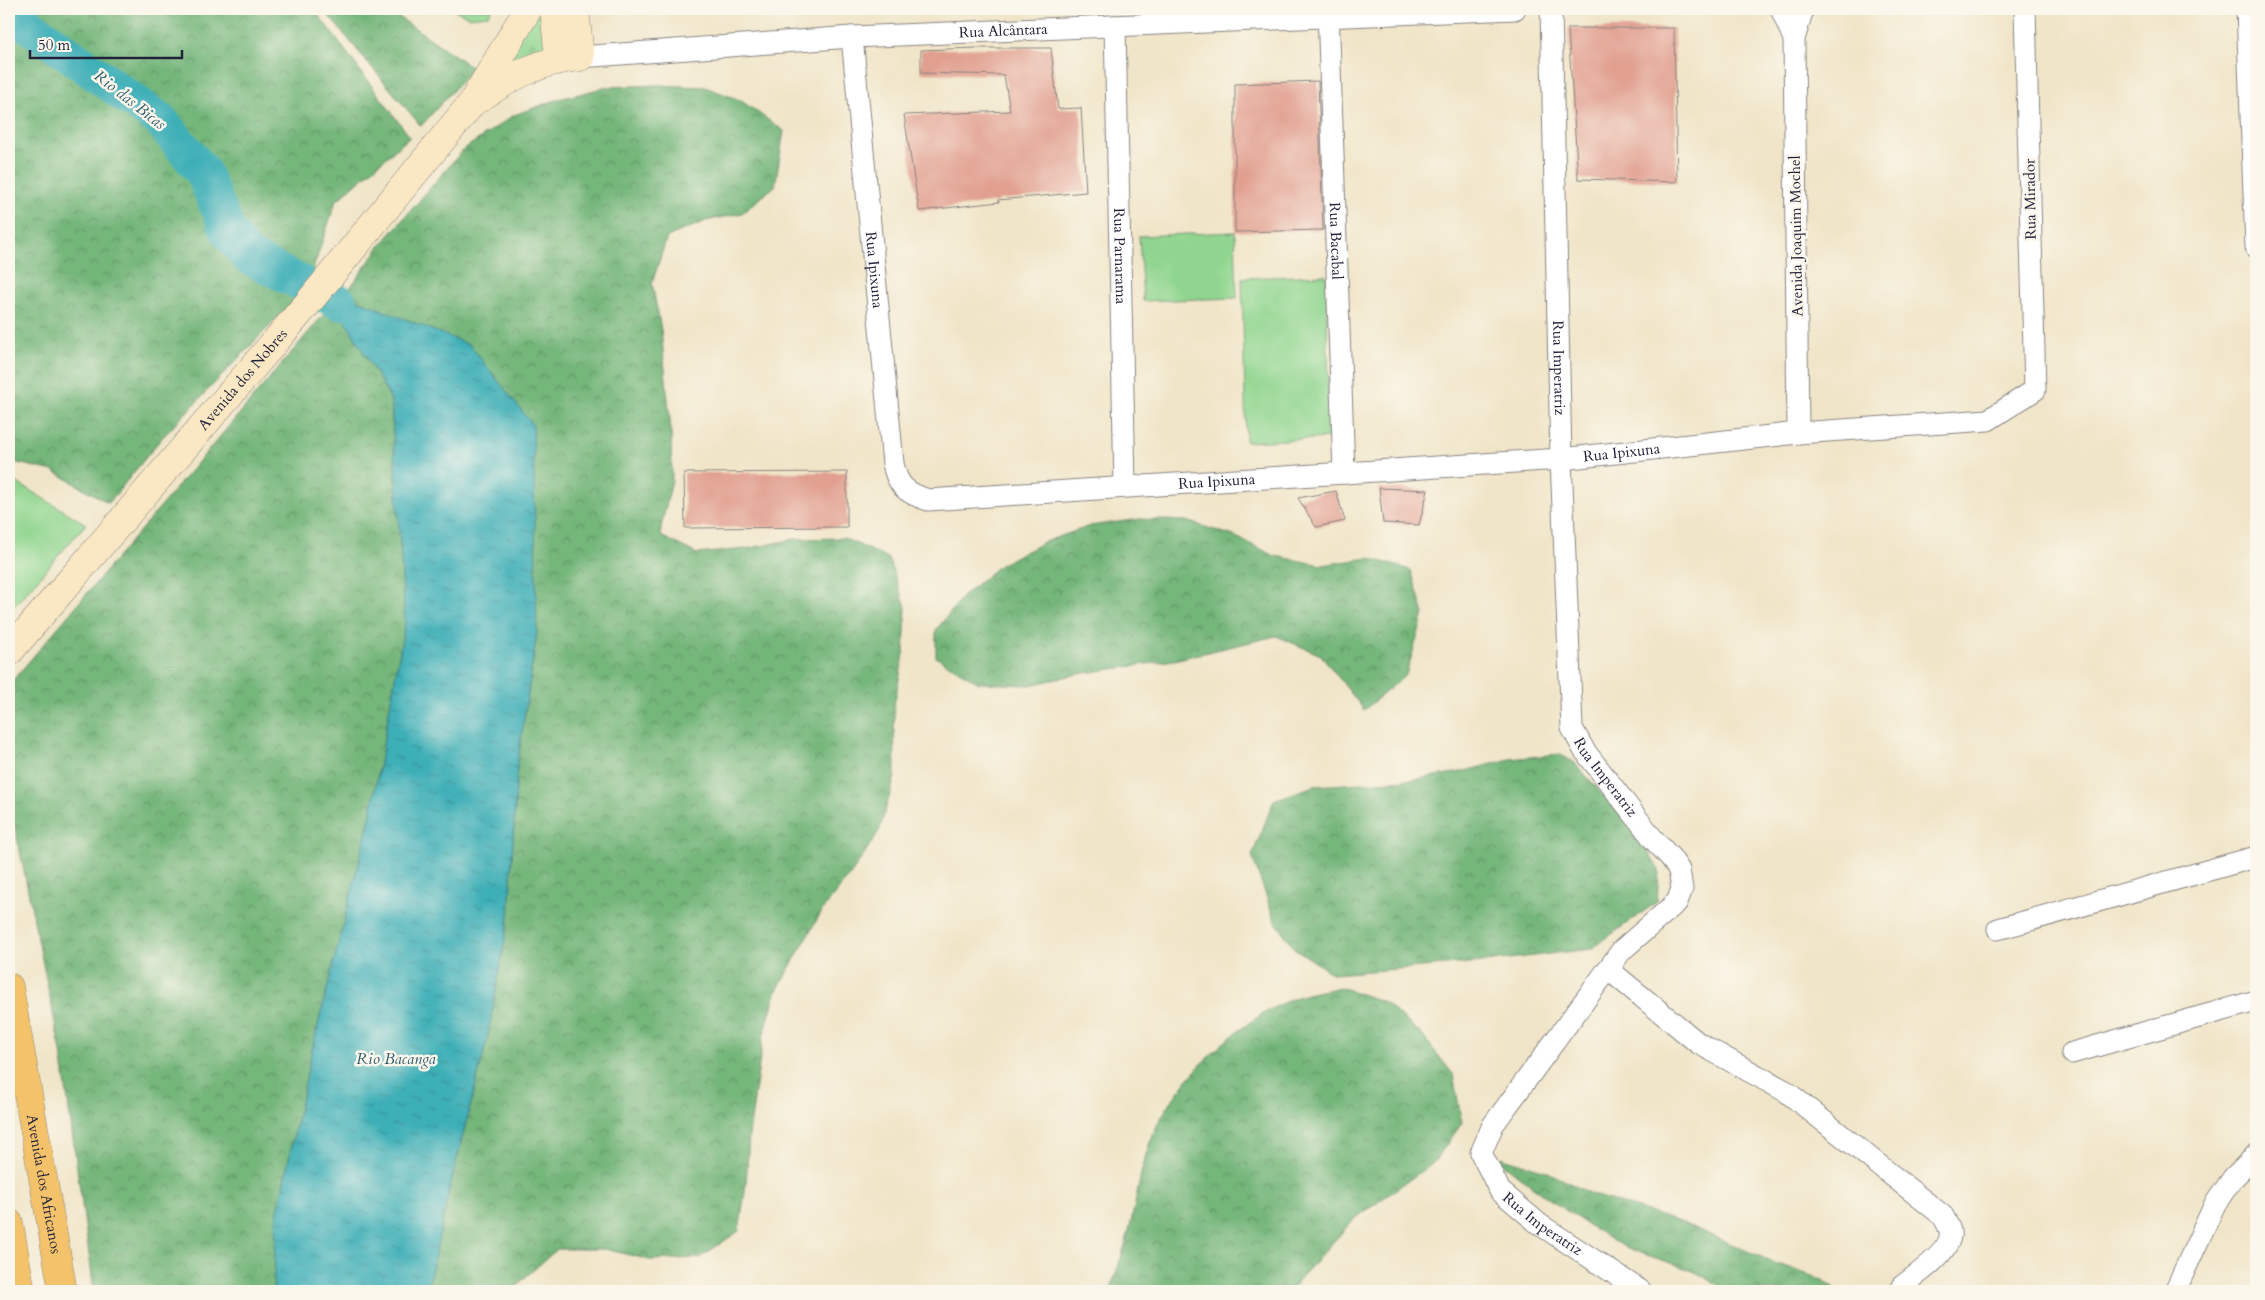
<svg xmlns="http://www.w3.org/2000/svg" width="2265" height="1300" font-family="Cardo,serif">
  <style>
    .grass { fill: #90d58f; stroke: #597c65 }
    .forest { fill: url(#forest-crowns); stroke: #4b6c5a }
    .park { fill: url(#park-tufts); stroke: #597c65 }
    .water { fill: url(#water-ripples); stroke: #306879 }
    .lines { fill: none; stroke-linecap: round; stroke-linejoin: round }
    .river { stroke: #3eafb7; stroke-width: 36 }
    .building { fill: #e19f8f }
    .minor-casing { stroke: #898482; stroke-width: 23 }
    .secondary-casing { stroke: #898482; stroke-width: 29 }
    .primary-casing { stroke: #898482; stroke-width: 29 }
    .minor { stroke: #fff; stroke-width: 21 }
    .secondary { stroke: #fae7c3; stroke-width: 28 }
    .primary { stroke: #f3c26a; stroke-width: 28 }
    .labels { text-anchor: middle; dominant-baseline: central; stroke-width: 5; stroke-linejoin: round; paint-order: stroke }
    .street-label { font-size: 15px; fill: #22223b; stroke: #fbf7ec }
    .water-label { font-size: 16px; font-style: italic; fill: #2d5a6d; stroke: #fbf7ec }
  </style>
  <defs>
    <pattern id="forest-crowns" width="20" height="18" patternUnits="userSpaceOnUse" patternTransform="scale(1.25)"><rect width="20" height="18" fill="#74b67a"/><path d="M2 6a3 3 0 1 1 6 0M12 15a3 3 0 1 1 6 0" fill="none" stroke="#5f9465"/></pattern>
    <pattern id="park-tufts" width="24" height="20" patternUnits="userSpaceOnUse" patternTransform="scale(1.25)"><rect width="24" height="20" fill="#90d58f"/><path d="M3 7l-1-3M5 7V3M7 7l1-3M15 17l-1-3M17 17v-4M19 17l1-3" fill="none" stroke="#7cb77c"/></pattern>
    <pattern id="water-ripples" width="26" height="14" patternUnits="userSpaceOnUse" patternTransform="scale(1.25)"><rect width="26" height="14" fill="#3eafb7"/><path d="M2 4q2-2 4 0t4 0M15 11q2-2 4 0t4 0" fill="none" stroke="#348e96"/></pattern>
  </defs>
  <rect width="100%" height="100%" fill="#fbf7ec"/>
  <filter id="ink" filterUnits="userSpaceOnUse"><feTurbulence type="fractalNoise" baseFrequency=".02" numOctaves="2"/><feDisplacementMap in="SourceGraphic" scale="10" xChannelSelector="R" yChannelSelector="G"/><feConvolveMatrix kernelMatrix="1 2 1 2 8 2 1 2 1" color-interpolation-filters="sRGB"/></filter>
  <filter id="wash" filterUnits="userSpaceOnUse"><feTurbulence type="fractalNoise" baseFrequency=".0096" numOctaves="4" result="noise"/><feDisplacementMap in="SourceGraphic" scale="20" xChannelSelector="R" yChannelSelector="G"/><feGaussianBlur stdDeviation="1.12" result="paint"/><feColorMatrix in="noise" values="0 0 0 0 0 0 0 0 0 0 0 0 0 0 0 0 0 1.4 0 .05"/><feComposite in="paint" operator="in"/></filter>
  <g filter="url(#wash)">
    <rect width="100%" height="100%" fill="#f0e5c8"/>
    <g class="grass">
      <path d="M452,9H492L488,15L469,17Z"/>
      <path d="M1235,232L1237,298L1143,301L1139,236Z"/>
      <path d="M1326,275L1330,438L1246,442L1242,278Z"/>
      <path d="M9,478L86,524L9,612Z"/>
    </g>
    <g class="forest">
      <path d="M9,9H314L410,137L336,201L307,287L160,440L109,503L53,471L9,461Z"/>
      <path d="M323,9H387L473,68L421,126Z"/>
      <path d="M657,85L705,87L740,100L784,131L775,186L742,213L706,221L667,237L652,283L661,330L671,429L672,481L661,527V536L697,554L746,549L795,539L844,538L888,558L906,607L904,654L894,705L895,777L879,831L853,871L823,909L777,990L763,1037L749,1135L746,1185L739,1231L699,1258L650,1260L605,1249H557L520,1282L514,1291H427L449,1190L487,1040L509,917L517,766L537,632L345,295L380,246L464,149L514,115L559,99L607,87Z"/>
      <path d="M336,305L391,399L405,623L370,818L314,1041L277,1215L273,1291H94L61,1052L9,798V685L324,314Z"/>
      <path d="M1139,519L1186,521L1234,536L1275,556L1322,565L1369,558L1411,570L1424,614L1406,675L1364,710L1321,655L1276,636L1174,660L1078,674L1030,685L979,683L936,657V630L963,596L1000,565L1044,542L1090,526Z"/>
      <path d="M1559,754L1574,762L1637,834L1659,870L1657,902L1591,949L1484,962L1333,974L1294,948L1275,921L1252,856L1274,800L1314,786L1409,780L1461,772L1510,759Z"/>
      <path d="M1340,987L1384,1002L1421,1034L1453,1074L1462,1123L1434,1162L1353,1220L1289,1291H1110C1117,1270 1125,1248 1130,1226C1138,1194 1141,1161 1155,1130C1179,1078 1238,1021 1292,999C1306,993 1324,991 1340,987Z"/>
      <path d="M1500,1157L1546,1171L1591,1194L1683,1223L1775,1263L1823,1280L1838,1291H1725C1697,1266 1661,1262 1628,1248C1617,1244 1607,1236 1598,1231C1563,1210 1532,1187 1501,1162Z"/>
    </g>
    <path class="park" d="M532,9H544L549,54L501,74Z"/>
    <path class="water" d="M345,295L470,345L533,425L537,632L517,766L509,917L487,1040L449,1190L427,1291H273L277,1215L314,1041L370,818L405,623L391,399L336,305Z"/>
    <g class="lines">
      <path class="river" d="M9,9L14,15L160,120L203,172L229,233L249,257L339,302"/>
    </g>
    <g id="blocks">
      <g class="building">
        <path d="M1568,28H1674L1677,182L1578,179Z"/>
        <path d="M977,48H1051L1058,109L1081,108L1086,192L998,200L999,202L919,211L904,115L1010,111L1004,75L921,73V50Z"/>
        <path d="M1318,81L1323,230L1235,232V84Z"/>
        <path d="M847,472V527L685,528L684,473Z"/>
        <path d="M1379,488L1428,490L1419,525L1383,523Z"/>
        <path d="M1336,491L1345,521L1316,527L1298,498Z"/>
      </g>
    </g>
  </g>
  <g filter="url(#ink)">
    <use href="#blocks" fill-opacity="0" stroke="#898482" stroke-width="1"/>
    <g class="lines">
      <defs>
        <g id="minor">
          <path id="s1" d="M1328,9L1344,473"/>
          <path id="s2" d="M1551,9L1561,459L1572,728L1584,750L1654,840L1671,858L1679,870L1682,889L1677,902L1622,950L1493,1125L1481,1153L1500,1191L1539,1224L1641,1291"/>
          <path d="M1781,9L1794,39"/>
          <path d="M2247,9L2256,247"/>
          <path id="s3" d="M1115,26L1125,486"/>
          <path id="s4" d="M852,37L893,463C897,486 906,493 928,500L1561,459L1798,433L1988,420L2035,390L2025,9"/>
          <path id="s5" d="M580,57L852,37L1515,9"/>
          <path d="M1798,433L1794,39L1803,9"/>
          <path d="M1998,929L2256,857"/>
          <path d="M1608,969L1698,1043L1787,1092L1943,1216C1945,1220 1949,1226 1950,1231C1954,1250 1916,1275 1902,1286"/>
          <path d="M2072,1053L2256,1001"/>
          <path d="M2175,1291L2215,1204L2233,1178L2256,1155"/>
        </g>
        <g id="secondary">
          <path d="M554,9L559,58"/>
          <path d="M478,99C511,77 540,60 580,57L575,9"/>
          <path id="s6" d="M9,652L308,303L472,103L528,9"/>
        </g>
        <g id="primary">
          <path id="s7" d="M9,987L63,1291"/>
          <path d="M9,1223L21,1291"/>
        </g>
      </defs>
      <use href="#minor" class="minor-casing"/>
      <use href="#secondary" class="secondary-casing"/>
      <use href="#primary" class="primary-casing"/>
      <use href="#minor" class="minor"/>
      <use href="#secondary" class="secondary"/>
      <use href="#primary" class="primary"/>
    </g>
  </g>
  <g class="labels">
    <g class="street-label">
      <text stroke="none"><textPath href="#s5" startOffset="424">Rua Alcântara</textPath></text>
      <text transform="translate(2030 199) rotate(-91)">Rua Mirador</text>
      <text transform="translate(1796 236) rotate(-91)">Avenida Joaquim Mochel</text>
      <text stroke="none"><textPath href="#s1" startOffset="232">Rua Bacabal</textPath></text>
      <text stroke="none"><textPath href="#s3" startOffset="230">Rua Parnarama</textPath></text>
      <text stroke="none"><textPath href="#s4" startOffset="234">Rua Ipixuna</textPath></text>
      <text stroke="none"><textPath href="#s2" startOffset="359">Rua Imperatriz</textPath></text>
      <text stroke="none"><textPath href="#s6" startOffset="359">Avenida dos Nobres</textPath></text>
      <text stroke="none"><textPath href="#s4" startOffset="1178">Rua Ipixuna</textPath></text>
      <text stroke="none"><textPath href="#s4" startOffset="772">Rua Ipixuna</textPath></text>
      <text stroke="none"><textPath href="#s2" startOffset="779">Rua Imperatriz</textPath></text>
      <text stroke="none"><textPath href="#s7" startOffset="200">Avenida dos Africanos</textPath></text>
      <text stroke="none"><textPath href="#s2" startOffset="1348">Rua Imperatriz</textPath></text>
    </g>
    <g class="water-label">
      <text transform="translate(130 100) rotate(38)">Rio das Bicas</text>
      <text x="396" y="1059">Rio Bacanga</text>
    </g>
  </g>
  <rect width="2265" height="1300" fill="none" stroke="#fbf7ec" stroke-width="30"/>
  <path d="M30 50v8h152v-8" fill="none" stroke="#22223b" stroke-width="2.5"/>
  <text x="38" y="50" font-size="15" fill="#22223b" stroke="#fbf7ec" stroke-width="4" paint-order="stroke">50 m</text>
</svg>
